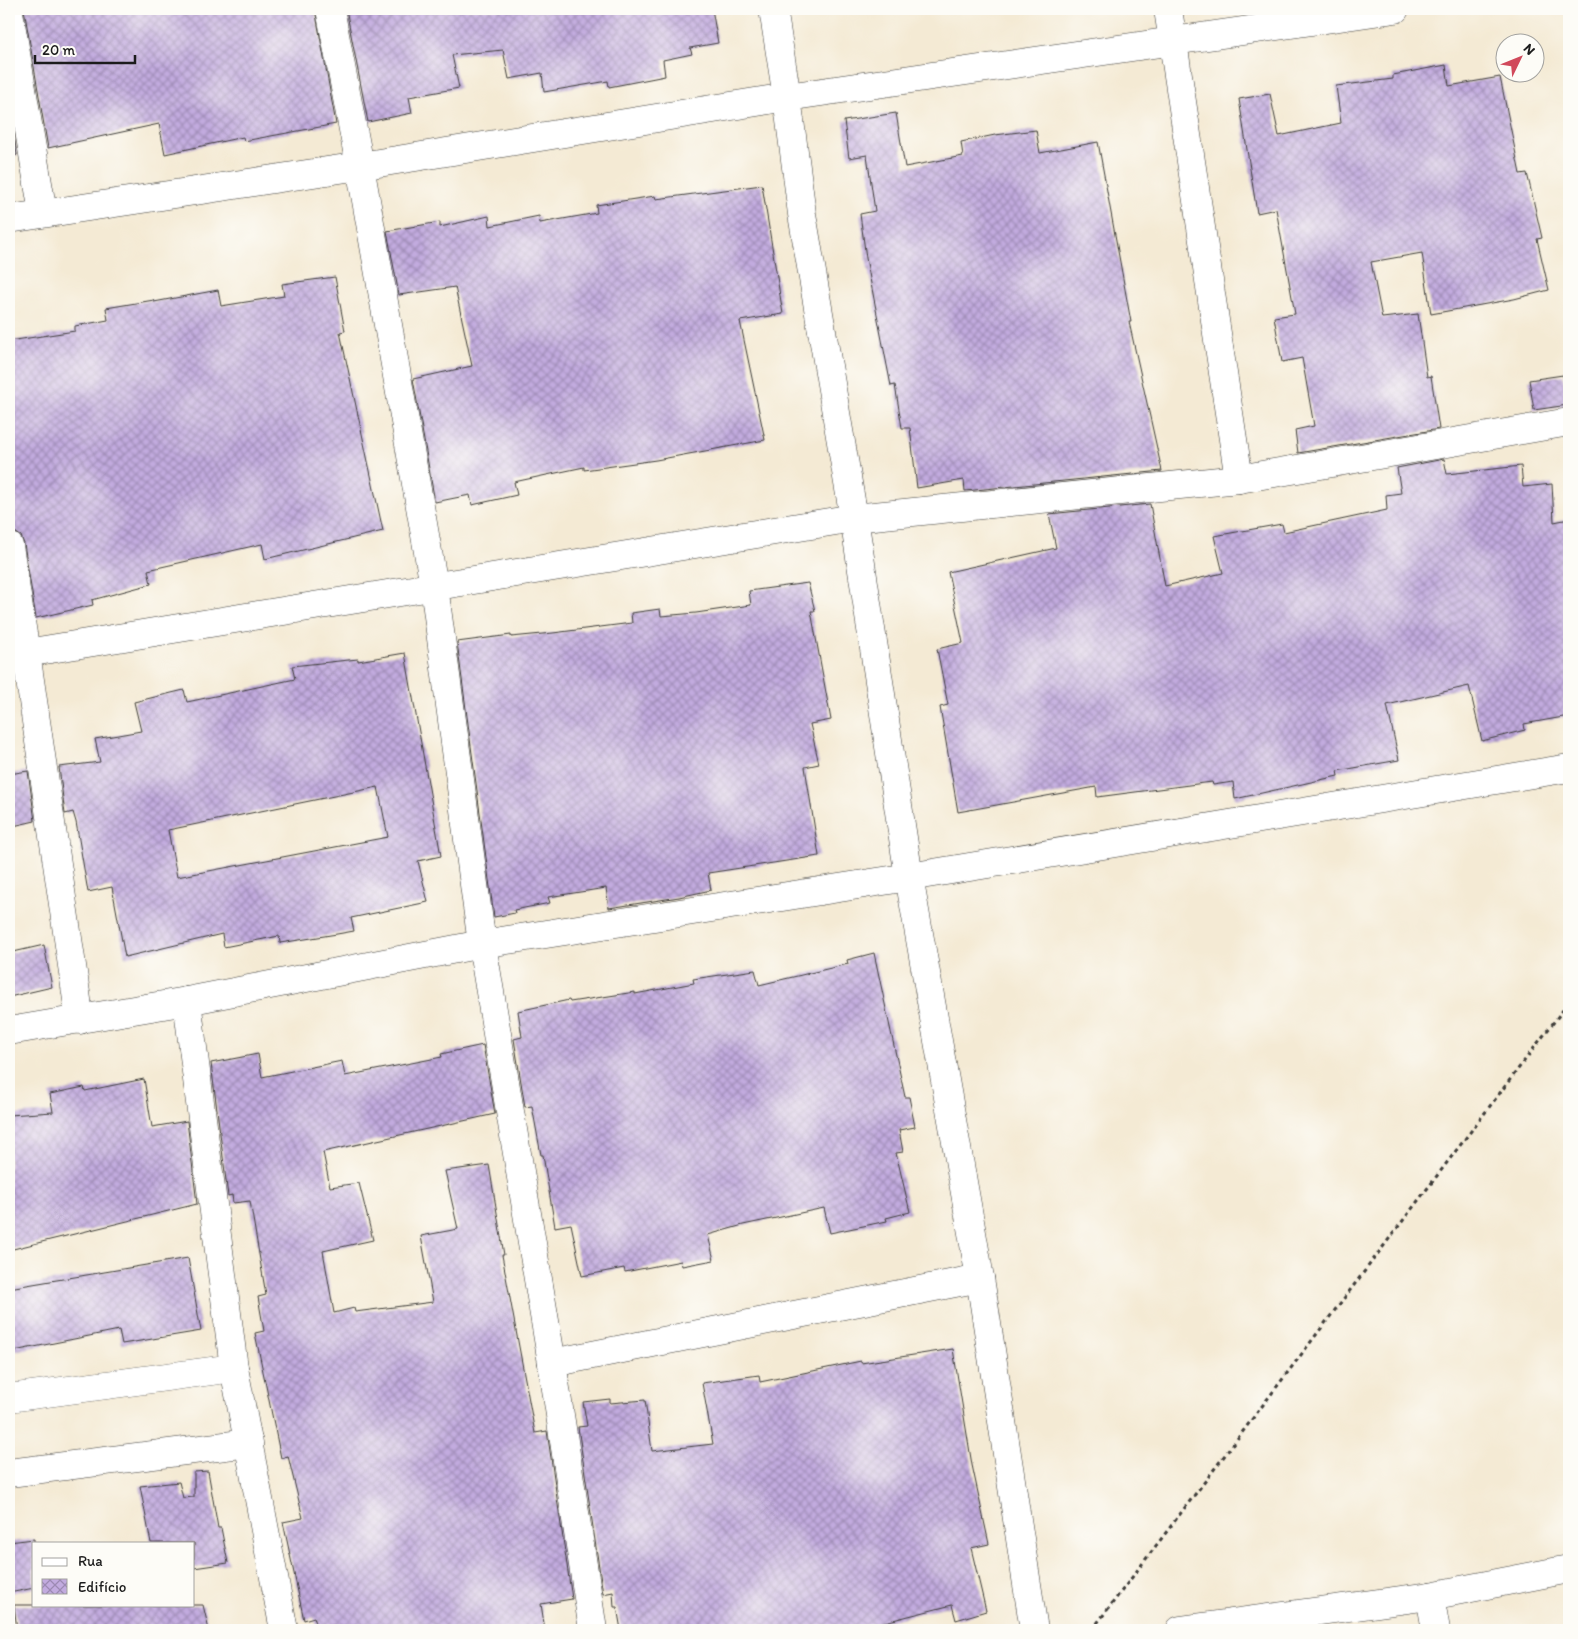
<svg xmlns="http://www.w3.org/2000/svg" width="1578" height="1639" font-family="Itim,sans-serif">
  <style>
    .building { fill: url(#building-cross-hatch); fill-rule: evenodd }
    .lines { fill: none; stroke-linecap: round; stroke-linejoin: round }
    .minor-casing { stroke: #3c3b38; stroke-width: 29 }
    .path { stroke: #3c3b38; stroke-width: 3; stroke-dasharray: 4 4; stroke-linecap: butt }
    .minor { stroke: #fff; stroke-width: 28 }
  </style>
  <defs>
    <pattern id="building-cross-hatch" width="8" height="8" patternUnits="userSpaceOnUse" patternTransform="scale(1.25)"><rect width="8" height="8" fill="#c2abdf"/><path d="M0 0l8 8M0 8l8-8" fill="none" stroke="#9d8ab4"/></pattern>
  </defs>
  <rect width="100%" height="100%" fill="#fdfcf7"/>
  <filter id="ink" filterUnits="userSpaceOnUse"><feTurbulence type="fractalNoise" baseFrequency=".02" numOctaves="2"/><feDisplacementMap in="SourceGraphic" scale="10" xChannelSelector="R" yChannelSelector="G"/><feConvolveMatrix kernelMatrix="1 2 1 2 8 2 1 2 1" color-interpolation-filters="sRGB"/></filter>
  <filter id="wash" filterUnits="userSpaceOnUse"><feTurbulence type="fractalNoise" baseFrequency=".0096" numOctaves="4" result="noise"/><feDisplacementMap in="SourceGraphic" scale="20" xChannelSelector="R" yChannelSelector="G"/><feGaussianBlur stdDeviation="1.12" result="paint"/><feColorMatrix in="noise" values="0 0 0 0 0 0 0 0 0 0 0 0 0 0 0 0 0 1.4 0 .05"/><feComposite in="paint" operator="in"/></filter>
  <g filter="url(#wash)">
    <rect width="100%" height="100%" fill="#f4ead4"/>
    <g id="blocks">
      <g class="building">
        <path d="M24,9H315L336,124L244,141L243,137L165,154L159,124L48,148Z"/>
        <path d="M346,9H712L718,43L690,48L692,54L663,60L665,76L609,87L608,81L544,92L542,73L509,79L503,50L452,55L459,88L409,97L412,113L368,122Z"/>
        <path d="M1446,65L1449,86L1500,77L1520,174L1527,173L1542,238L1537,239L1549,290L1514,299L1431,314L1422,253L1371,262L1382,318L1418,314L1427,377L1431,376L1439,429L1298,453L1295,430L1314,426L1302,358L1282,362L1274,317L1295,314L1276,209L1257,213L1239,99L1270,94L1279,136L1341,123L1336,86L1393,79V75Z"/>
        <path d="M9,104L17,155L9,158Z"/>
        <path d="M896,113L905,167L963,156L961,142L995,135L1036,130L1040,153L1098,142L1131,322H1129L1162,471L965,491L964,480L917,488L910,428H902L895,385L891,386L866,258L860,214L875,211L867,155L849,158L844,121Z"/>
        <path d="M762,185L783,314L740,321L765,440L656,460L584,470V467L514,482L517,495L472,505L470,495L435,502L413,379L472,366L455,287L399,295L387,231L440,222V227L489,216L490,226L539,216L540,223L597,213L596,205L655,196L656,199Z"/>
        <path d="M335,277L345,331L340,332L383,531L265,559L262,544L148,570L151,584L92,600L93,605L36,618L24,544L21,536L13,531L9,506V341L75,331V326L108,320L106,308L154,300V302L218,290L221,306L284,296L282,284Z"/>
        <path d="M1563,375L1568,405L1534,410L1529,380Z"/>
        <path d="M1444,459L1447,474L1521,466L1523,487L1552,484L1554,522L1569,519V716L1524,724L1525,730L1482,741L1469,686L1387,705L1399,760L1337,771L1338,776L1235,799L1233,782L1213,785L1212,782L1097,797L1096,787L958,812L940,707L948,705L937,649L963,643L948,572L1056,548L1049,514L1150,504L1165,586L1223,573L1214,536L1282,524L1284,532L1387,510L1386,495L1401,493L1397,468Z"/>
        <path d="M808,583L815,611H811L831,720L810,724L819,764L805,767L819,856L708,873L711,890L679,897L609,908L606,888L548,897L550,903L514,910L515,913L494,917L457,642L511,635V637L553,633L632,623L631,613L660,609L661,616L696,613L751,605L749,591Z"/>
        <path d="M405,653L441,856L418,861L428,902L351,918L354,931L337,934L280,943L279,936L224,947L222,934L125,957L112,887L88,892L76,822L73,812L65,814L59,767L100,762L95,739L141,731L134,702L184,690L187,702L295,679L292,666L358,659V661ZM378,787L388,837L177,877L168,830Z"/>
        <path d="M28,771L35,821L9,827V774Z"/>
        <path d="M44,945L52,987L9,997V953Z"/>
        <path d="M874,953L905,1097H909L915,1127L899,1130L903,1152L896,1153L910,1212L886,1218L887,1221L830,1233L824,1208L743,1225L708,1235L714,1260L682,1266L681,1261L625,1272L624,1268L582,1276L571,1224L555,1227L543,1155H541L532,1106L525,1107L514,1039L522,1037L518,1011L569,1000L570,1002L635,992V994L694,983L693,979L755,970L759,985L848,964L847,960Z"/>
        <path d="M483,1045L495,1114L323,1152L330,1187L359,1183L373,1240L323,1251L334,1313L354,1308L355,1312L433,1302L421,1236L458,1229L445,1171L489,1165L504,1255H502L535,1433L547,1431L572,1599L541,1604L545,1630H318L314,1617L304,1620L283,1522L303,1518L288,1456L281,1458L255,1333L264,1331L258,1297L266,1295L250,1201L233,1203L232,1195L228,1196L211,1063L258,1054L262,1077L342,1061L345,1076L442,1057L441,1054Z"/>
        <path d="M144,1079L152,1127L187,1121L197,1204L9,1250V1115L53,1112L50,1094L84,1087L85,1091Z"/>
        <path d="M188,1258L201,1331L122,1344L119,1330L9,1352V1288Z"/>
        <path d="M953,1349L972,1465L989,1544L971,1548L986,1611L956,1620L952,1605L885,1622L839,1630H621L617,1607H614L613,1592L603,1594L578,1427L587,1426L583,1402L610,1399V1403L645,1400L652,1451L713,1444L702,1383L759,1375L760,1382L861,1361V1363Z"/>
        <path d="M208,1471L218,1528H221L228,1563L194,1568V1543H151L140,1486L179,1482L183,1498L194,1497V1472Z"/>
        <path d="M34,1539V1588L9,1593V1542Z"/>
        <path d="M14,1605H203L209,1630H17Z"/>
      </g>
    </g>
  </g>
  <g filter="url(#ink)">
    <use href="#blocks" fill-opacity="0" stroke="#3c3b38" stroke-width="1"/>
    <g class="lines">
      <defs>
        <g id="minor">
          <path d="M330,9L360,166L434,586L482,944L552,1363L593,1630"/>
          <path d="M773,9L787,97L802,214L854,518L909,877L980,1278L1034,1630"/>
          <path d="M1168,9L1239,479"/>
          <path d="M9,12L43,213"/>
          <path d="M9,219L360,166L787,97L1395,9"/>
          <path d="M9,546L26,653L80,1020"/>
          <path d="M26,653L854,518L1239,479L1569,422"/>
          <path d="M187,1001L234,1368L284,1630"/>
          <path d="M9,1031L187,1001L482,944L909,877L1569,768"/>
          <path d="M552,1363L980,1278"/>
          <path d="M9,1398L234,1368"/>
          <path d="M9,1473L249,1443"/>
          <path d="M1430,1596L1436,1630"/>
          <path d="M1180,1630L1430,1596L1569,1569"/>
        </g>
      </defs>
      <use href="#minor" class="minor-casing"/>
      <path class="path" d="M1092,1630L1569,1002"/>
      <use href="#minor" class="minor"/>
    </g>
  </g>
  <rect width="1578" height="1639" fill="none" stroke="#fdfcf7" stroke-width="30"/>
  <rect x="32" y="1542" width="162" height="65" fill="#fdfcf7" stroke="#a3a29f"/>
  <rect x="42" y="1558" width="25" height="8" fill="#ffffff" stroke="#a3a29f"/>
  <text x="78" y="1566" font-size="15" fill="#1c1c1c">Rua</text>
  <rect x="42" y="1579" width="25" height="15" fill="url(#building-cross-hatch)" stroke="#a3a29f"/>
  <text x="78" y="1592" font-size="15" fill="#1c1c1c">Edifício</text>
  <g transform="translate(1520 58) rotate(47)"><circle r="24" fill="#fdfcf7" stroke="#a3a29f"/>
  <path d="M0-4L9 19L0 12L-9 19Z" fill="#d1495b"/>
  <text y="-8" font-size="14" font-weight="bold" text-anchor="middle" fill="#1c1c1c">N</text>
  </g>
  <path d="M35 55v8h100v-8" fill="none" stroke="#1c1c1c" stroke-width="2.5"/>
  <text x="42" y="55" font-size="15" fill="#1c1c1c" stroke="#fdfcf7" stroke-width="4" paint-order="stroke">20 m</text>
</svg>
